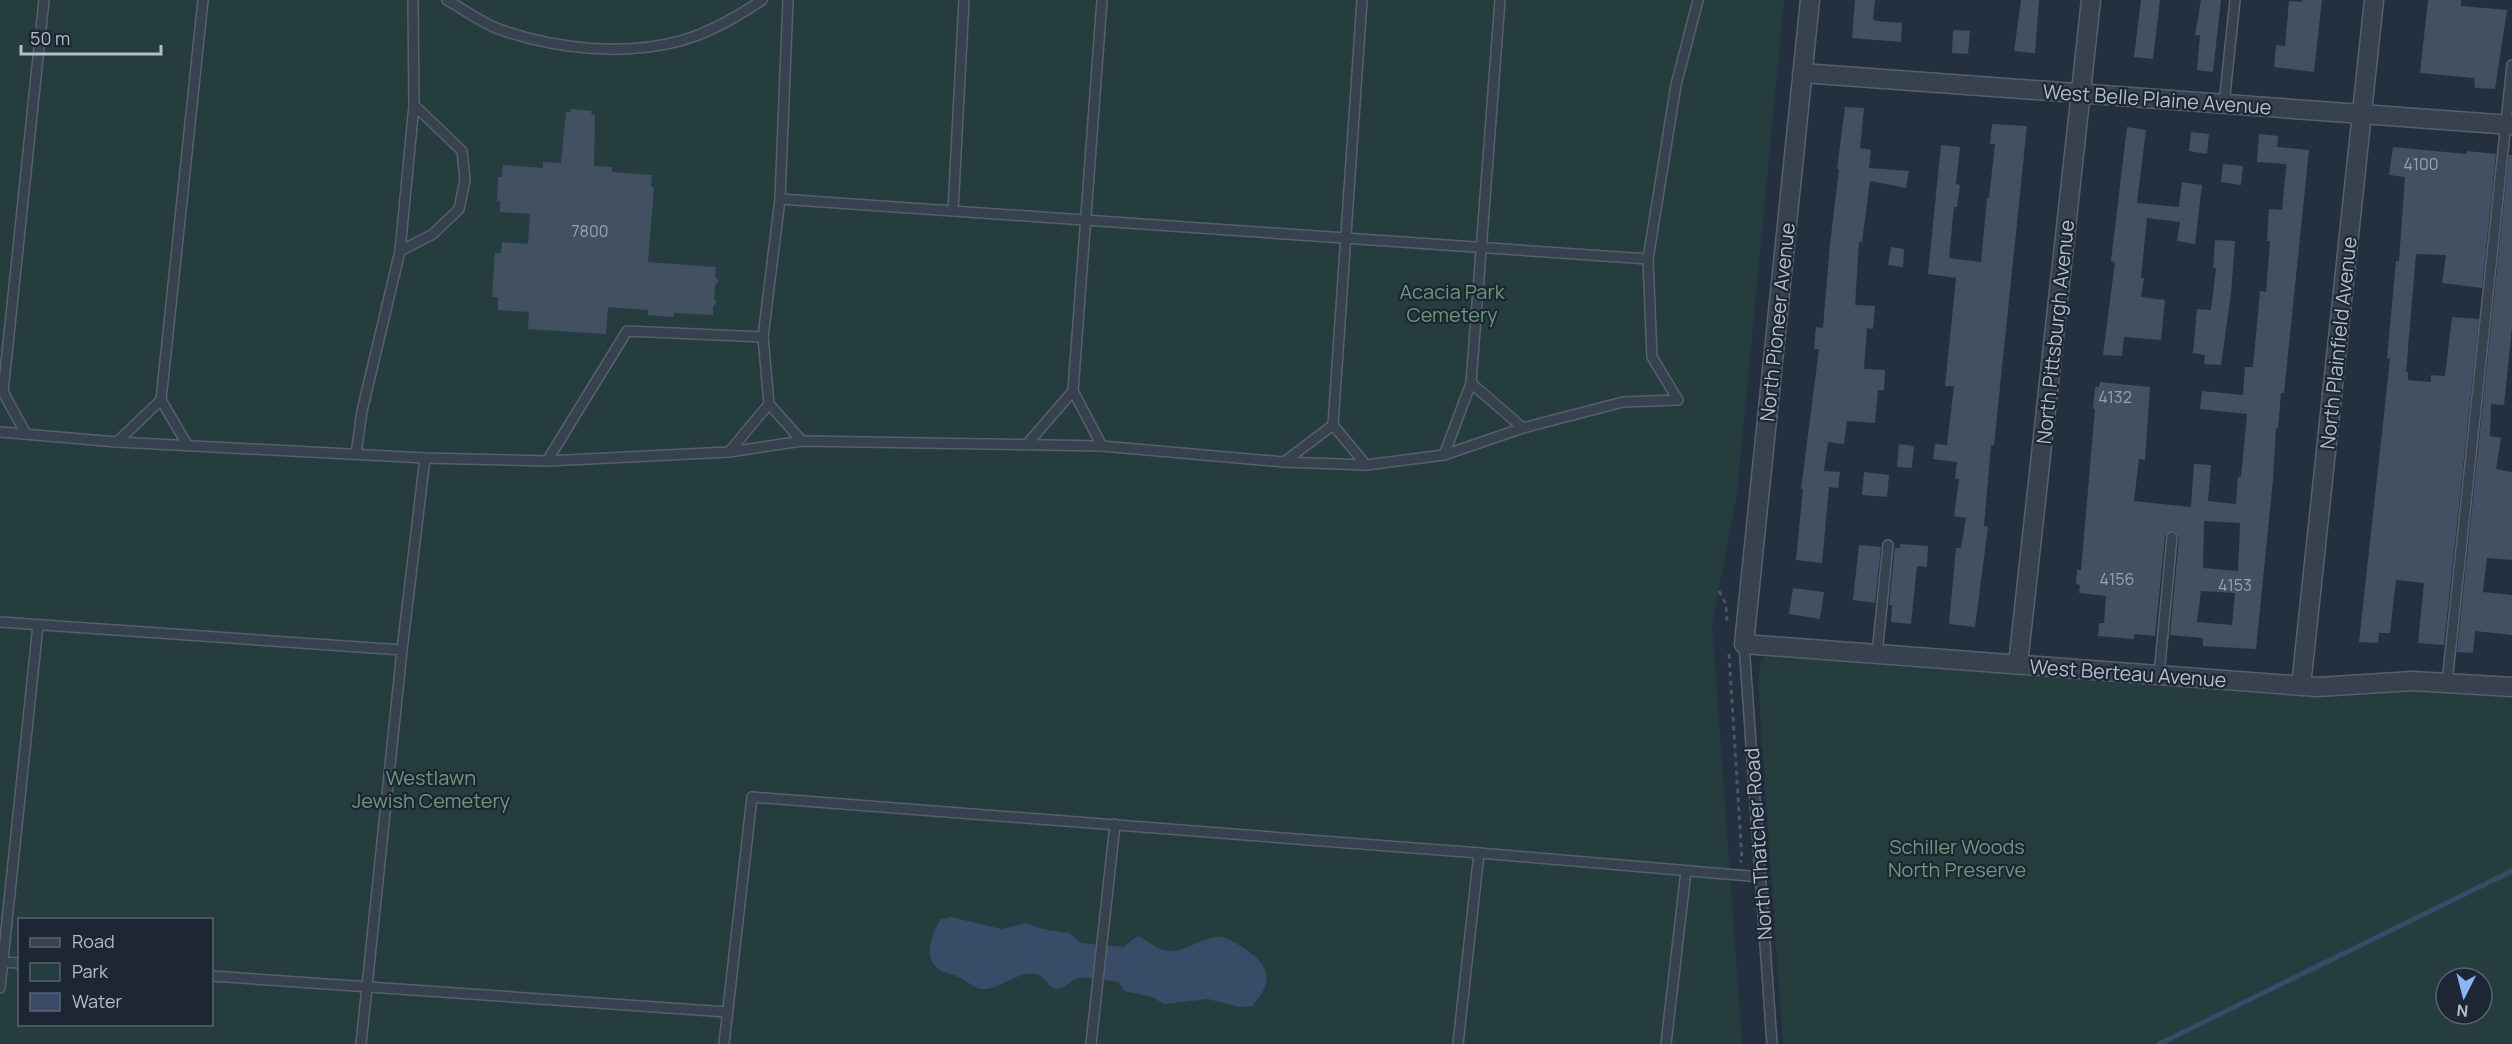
<svg xmlns="http://www.w3.org/2000/svg" width="2512" height="1044" font-family="Manrope,sans-serif">
  <style>
    .green { fill: #263d40; fill-rule: evenodd }
    .water { fill: #384b67 }
    .lines { fill: none; stroke-linecap: round; stroke-linejoin: round }
    .stream { stroke: #384b67; stroke-width: 5 }
    .building { fill: #435061; fill-rule: evenodd }
    .lane-casing { stroke: #56606d; stroke-width: 12 }
    .street-casing { stroke: #56606d; stroke-width: 21 }
    .path { stroke: #445a5d; stroke-width: 3; stroke-dasharray: 4.5 4.5; stroke-linecap: butt }
    .lane { stroke: #38424f; stroke-width: 9 }
    .street { stroke: #38424f; stroke-width: 18 }
    .labels { text-anchor: middle; dominant-baseline: central; stroke-width: 4.5; stroke-linejoin: round; paint-order: stroke }
    .number-label { font-size: 16px; fill: #98a2b0 }
    .street-label { font-size: 20px; fill: #b4bdca; stroke: #1d2734 }
    .park-label { font-size: 20px; fill: #6b9b76; stroke: #1d2734 }
  </style>
  <rect width="100%" height="100%" fill="#24303f"/>
  <g class="green">
    <path d="M0,0H1784L1737,494L1712,624L1742,1044H0ZM20,920H212V1024H20Z"/>
    <path d="M1766,655L2320,698L2419,691L2512,697V1044H1783L1758,681L1761,660ZM2446,978H2482V1014H2446Z"/>
  </g>
  <path class="water" d="M951,917L1001,929L1026,923L1042,929L1069,933L1081,943L1123,947L1138,936C1148,940 1155,949 1167,951C1184,953 1199,939 1216,937C1226,936 1234,942 1242,947C1269,964 1276,980 1252,1006L1240,1007L1208,999L1164,1004L1152,997L1124,991L1119,982C1109,981 1086,976 1078,978C1070,980 1066,989 1057,989C1047,988 1046,976 1035,974C1015,972 999,990 982,989C974,988 968,982 962,979C954,974 942,973 936,967C923,954 933,932 941,919Z"/>
  <g class="lines">
    <path class="stream" d="M2159,1044L2512,871"/>
  </g>
  <g class="building">
    <path d="M1855,0H1875L1873,19L1876,21L1902,23L1901,42L1852,38Z"/>
    <path d="M2021,0H2039L2035,53L2014,51Z"/>
    <path d="M2141,0H2160L2153,59L2134,57Z"/>
    <path d="M2201,0H2221L2213,72L2197,70L2200,35H2195Z"/>
    <path d="M2302,0H2322L2314,72L2274,67L2276,45L2285,46L2289,1L2302,2Z"/>
    <path d="M2428,0H2461V6L2507,10L2495,89L2475,88L2474,78L2420,73Z"/>
    <path d="M1953,30L1970,31L1968,54L1952,53Z"/>
    <path d="M1845,107L1864,108L1860,148L1871,150L1869,168L1909,171L1906,188L1870,181L1862,242H1859L1855,305L1875,306L1873,329L1867,328L1864,369L1885,370L1884,390H1878L1875,423L1847,421L1844,444L1828,442L1824,471L1840,472L1838,488L1829,487L1822,563L1796,560L1803,489H1801L1819,349H1814L1816,327L1823,328L1830,244L1839,169H1837Z"/>
    <path d="M570,109L592,111L591,114L595,115L594,166L612,167V172L652,175L651,187H654L648,262L716,267L715,277L719,280L715,286L714,299L717,302L713,307V315L674,313L673,317L648,315V310L608,307L606,334L528,329L529,312L498,310V297H492L495,253H501L502,242L528,244L530,214L500,212V201H497L498,177H502L503,165L543,168V162L561,163L566,112H570Z"/>
    <path d="M1992,124L2027,126L1994,445H1991L1984,526L1988,527L1975,627L1949,624L1956,548H1961L1966,518L1954,516L1959,479H1955L1957,462L1933,459L1935,444L1947,445L1954,386H1945L1956,278L1928,274L1941,145L1960,147L1956,184L1960,185L1957,207H1954L1949,258L1981,262L1987,198H1989L1995,144H1990Z"/>
    <path d="M2127,127L2146,130L2137,203L2179,207L2182,182L2202,185L2195,244L2177,241L2180,222L2147,218L2141,278H2144L2141,297L2165,300L2161,340L2124,337L2122,356L2103,355L2115,262L2111,261Z"/>
    <path d="M2191,132L2209,134L2207,154L2189,151Z"/>
    <path d="M2259,134L2278,136L2277,147L2309,150L2284,393H2281L2278,428H2276L2273,480L2256,649L2203,646V638L2170,635L2179,538L2176,532L2172,530L2165,536L2155,636L2134,634V639L2098,636L2099,623H2104L2106,596L2079,593L2080,585L2076,584L2077,570H2081L2095,409H2093L2095,387H2099L2100,382L2150,387L2145,460L2139,459L2134,501L2191,507L2194,464L2211,465L2208,501L2236,504L2238,477H2241L2247,414L2200,409L2202,391L2243,395L2245,367H2253L2260,291L2266,292L2270,241H2267L2269,209L2282,210L2286,168V164L2257,162ZM2204,521L2240,523L2238,571L2203,568ZM2201,591L2235,593L2232,625L2197,622Z"/>
    <path d="M2393,147L2466,154L2467,151L2496,154L2482,288L2442,283L2446,255L2416,254L2406,372H2408V380L2431,382V375L2445,376L2452,317L2479,319L2444,645L2418,643L2424,583L2396,580L2390,633H2379L2378,643L2359,642L2390,359L2387,358L2396,261H2399L2405,177L2389,175Z"/>
    <path d="M2509,155H2512V328L2504,405L2491,404L2490,436L2501,438L2496,469L2512,472V560L2487,558L2483,592L2512,595V635L2475,631L2473,653L2457,652Z"/>
    <path d="M2223,164L2243,166L2241,185L2221,182Z"/>
    <path d="M2215,240L2235,241L2231,293L2221,365L2204,364L2205,355L2193,353L2197,309L2211,310L2216,268H2213Z"/>
    <path d="M1891,247L1904,249L1903,267L1888,265Z"/>
    <path d="M1899,444L1914,446L1912,468L1897,467Z"/>
    <path d="M1864,472L1889,475L1887,497L1862,495Z"/>
    <path d="M1900,544L1928,546L1927,567L1917,566L1911,624L1891,622L1892,605H1889L1895,548H1900Z"/>
    <path d="M1859,545L1881,547L1875,603L1853,600Z"/>
    <path d="M1793,588L1824,592L1820,619L1789,614Z"/>
  </g>
  <g class="lines">
    <defs>
      <g id="lane">
        <path d="M447,0C465,10 484,25 504,31C558,49 623,56 680,41C709,33 737,17 762,0"/>
        <path d="M1362,0L1333,425L1366,465"/>
        <path d="M1500,0L1471,383L1523,428"/>
        <path d="M2224,104L2235,0"/>
        <path d="M780,199L1648,259"/>
        <path d="M953,211L964,0"/>
        <path d="M400,251L433,234L459,209L465,180L462,151L414,105"/>
        <path d="M1073,391L1102,446"/>
        <path d="M769,404L802,441"/>
        <path d="M0,432L117,442L425,458L547,461L729,452L802,441L1102,446L1284,462L1366,465L1444,455L1523,428L1623,402L1678,400L1652,357L1648,259L1676,85L1698,0"/>
        <path d="M26,434L3,392L44,0"/>
        <path d="M117,442L161,400"/>
        <path d="M1028,443L1073,391L1102,0"/>
        <path d="M188,446L161,400L203,0"/>
        <path d="M729,452L769,404L763,337L780,199L788,0"/>
        <path d="M356,454L362,411L400,251L414,105L413,0"/>
        <path d="M1444,455L1471,383"/>
        <path d="M547,461L627,331L763,337"/>
        <path d="M1284,462L1333,425"/>
        <path d="M0,622L402,650"/>
        <path d="M1744,644L1772,1044"/>
        <path d="M1877,654L1888,545"/>
        <path d="M2159,675L2172,537"/>
        <path d="M2447,683L2512,65"/>
        <path d="M0,962L20,963"/>
        <path d="M212,976L727,1012"/>
        <path d="M0,988L38,625"/>
        <path d="M361,1044L402,650L425,458"/>
        <path d="M724,1044L752,797L1479,853L1761,877"/>
        <path d="M1091,1044L1115,824"/>
        <path d="M1458,1044L1479,853"/>
        <path d="M1666,1044L1686,871"/>
      </g>
      <g id="street">
        <path d="M1810,0L1744,644L2318,687L2413,681L2512,687"/>
        <path d="M1802,73L2512,125"/>
        <path d="M2018,664L2091,0"/>
        <path d="M2301,686L2374,0"/>
      </g>
    </defs>
    <use href="#lane" class="lane-casing"/>
    <use href="#street" class="street-casing"/>
    <g class="path">
      <path d="M1719,591L1726,604L1727,621"/>
      <path d="M1729,654L1742,860L1740,862"/>
    </g>
    <use href="#lane" class="lane"/>
    <use href="#street" class="street"/>
  </g>
  <g class="labels">
    <g class="number-label">
      <text x="2421" y="164">4100</text>
      <text x="590" y="231">7800</text>
      <text x="2115" y="397">4132</text>
      <text x="2117" y="579">4156</text>
      <text x="2235" y="585">4153</text>
    </g>
    <g class="street-label">
      <text transform="translate(2157 99) rotate(4)">West Belle Plaine Avenue</text>
      <text transform="translate(1777 322) rotate(-84)">North Pioneer Avenue</text>
      <text transform="translate(2055 332) rotate(-84)">North Pittsburgh Avenue</text>
      <text transform="translate(2338 343) rotate(-84)">North Plainfield Avenue</text>
      <text transform="translate(2128 673) rotate(4)">West Berteau Avenue</text>
      <text transform="translate(1758 844) rotate(-94)">North Thatcher Road</text>
    </g>
    <g class="park-label">
      <text x="1452" y="291">Acacia Park<tspan x="1452" dy="23">Cemetery</tspan></text>
      <text x="431" y="777">Westlawn<tspan x="431" dy="23">Jewish Cemetery</tspan></text>
      <text x="1957" y="846">Schiller Woods<tspan x="1957" dy="23">North Preserve</tspan></text>
    </g>
  </g>
  <rect x="18" y="918" width="195" height="108" fill="#1d2734" stroke="#596370" stroke-width="1.5"/>
  <rect x="30" y="938" width="30" height="9" fill="#38424f" stroke="#596370" stroke-width="1.5"/>
  <text x="72" y="948" font-size="18" fill="#b4bdca">Road</text>
  <rect x="30" y="963" width="30" height="18" fill="#263d40" stroke="#596370" stroke-width="1.5"/>
  <text x="72" y="978" font-size="18" fill="#b4bdca">Park</text>
  <rect x="30" y="993" width="30" height="18" fill="#384b67" stroke="#596370" stroke-width="1.5"/>
  <text x="72" y="1008" font-size="18" fill="#b4bdca">Water</text>
  <g transform="translate(2464 996) rotate(186)"><circle r="28" fill="#1d2734" stroke="#596370" stroke-width="1.5"/>
  <path d="M0-4.5L10 22L0 15L-10 22Z" fill="#89b5fa"/>
  <text y="-9" font-size="16" font-weight="bold" text-anchor="middle" fill="#b4bdca">N</text>
  </g>
  <path d="M21 45v9h140v-9" fill="none" stroke="#b4bdca" stroke-width="3"/>
  <text x="30" y="45" font-size="18" fill="#b4bdca" stroke="#1d2734" stroke-width="4.5" paint-order="stroke">50 m</text>
</svg>
